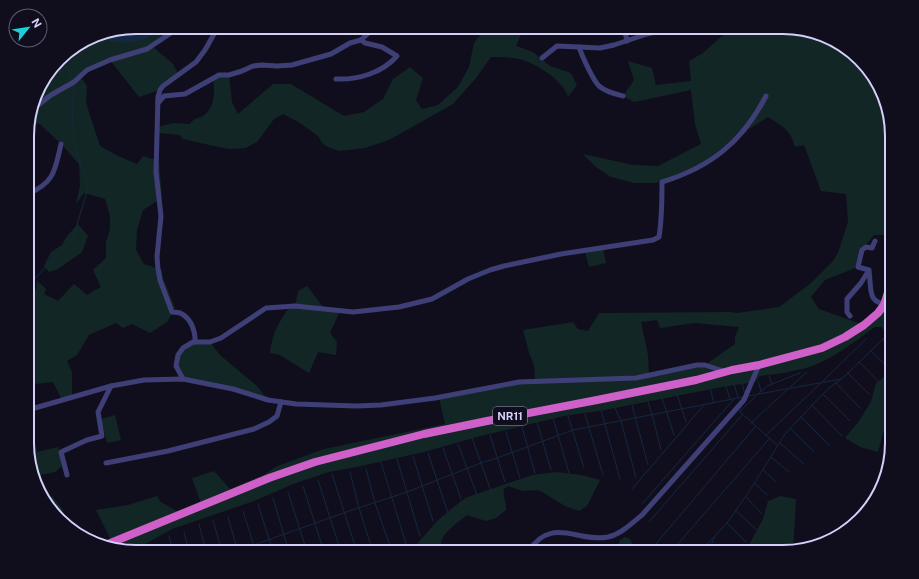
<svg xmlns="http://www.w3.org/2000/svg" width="919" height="579" font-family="'Public Sans',sans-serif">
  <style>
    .green { fill: #122625; fill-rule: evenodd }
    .water { fill: #142841 }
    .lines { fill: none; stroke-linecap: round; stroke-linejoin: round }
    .stream { stroke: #142841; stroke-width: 1 }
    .minor { stroke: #3f3f77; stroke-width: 5 }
    .trunk { stroke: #cf5fc9; stroke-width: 8 }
    .labels { text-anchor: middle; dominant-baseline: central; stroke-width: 3.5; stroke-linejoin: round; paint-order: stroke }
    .shield { fill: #100e1d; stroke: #9896b7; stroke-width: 1 }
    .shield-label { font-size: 11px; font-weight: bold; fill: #d3d0f9 }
    .rim { fill: none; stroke: #d3d0f9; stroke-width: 2 }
  </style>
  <rect width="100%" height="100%" fill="#100e1d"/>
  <g class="green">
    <path d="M165,27H180L152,46L173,64L179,75L160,90L139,97L110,60L80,76L87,86L86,103L100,146L118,156L137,164L143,156L159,161L162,198L143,210L137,230L136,250L144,264L162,270L163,278L175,308L167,322L150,333L132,324L123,328L116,323L89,335L77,355L67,361L72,372V396L62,400L53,382L35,384L28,373V303L36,290L37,281L46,289L44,294L58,301L74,284L87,295L101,287L93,270L106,258V242L110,229V216L105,199L84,193L76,204L80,186L79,164L64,147L40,124L28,123V122L38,88L64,54L95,35H98L102,38L150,37Z"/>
    <path d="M491,27H524L516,46L533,52L550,66L571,73L577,85L568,97C563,80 536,63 519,59C511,57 500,57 491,57L476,78L453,104L389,140L365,148L339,151L328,147L322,143L318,136L300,123L283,114L274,119L257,142L245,148L229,149L209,145L183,139L180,135L159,133L158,127L173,123L190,124C196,116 196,120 203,116C215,108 215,91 213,78L229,75L232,102L238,114L273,84H291L344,116L364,112L383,99L393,79L410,67L423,78L416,100L422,109L438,105L458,87L469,67L474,43L480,35Z"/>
    <path d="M732,27H783L843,45L877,81L883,100V114L888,117L892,129V235H874L862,250L858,267L825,280L811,297L819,309L864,325L884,305H892V338L881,327H875C855,341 832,360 809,367C793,372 776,374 760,376L755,382L722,387L605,410L564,416L477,437L424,452L361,466L329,472L293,484L254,501L172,529L133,551L108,544L112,542L96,510L128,505L157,496L161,502L182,514L202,506L192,478L214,471L230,489L264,475L275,467L324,449L445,424L439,398L535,381L534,365L529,353L523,330L573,322L578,329L588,331L599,313L731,312L737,313L779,307L811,283L833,261L838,253L848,222L846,194L821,191L804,145L795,147C791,131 783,126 768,117L743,133L729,147L686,174L655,183H634L611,177L596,167L583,154L633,165L658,166L701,144L695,124L691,90L634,102L623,96L634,80L628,61L652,68L656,85L691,81L689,61L703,53ZM657,320L660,328L694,323L739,327L735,337V344L705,365L649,376L648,355L641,322Z"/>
    <path d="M78,224L88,236L82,252L58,269L49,272L44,266L51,252L62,245L67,236Z"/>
    <path d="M603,248L606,263L589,267L585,251Z"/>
    <path d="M307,286L324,308L340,311L330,333L337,342L336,355L318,352L309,373L280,355L270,353C272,333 279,322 290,306H295L298,291Z"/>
    <path d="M210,342L220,355L257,386L268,400L183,379L176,361L187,345Z"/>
    <path d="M892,369V400L878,452L860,447L845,438L859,421L871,402L876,383L887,375Z"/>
    <path d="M115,415L121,440L107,443L101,419Z"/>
    <path d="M58,447L63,465L55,472L35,476L28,457V451L36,449L37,452Z"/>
    <path d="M557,472L582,475L600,480L587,506L579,511L565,506L542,492L537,490L523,491L508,486L504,489C502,497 507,502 506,510L496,518L486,521L467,515C460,520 442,534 441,542C441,545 442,549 443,552H410L438,520L465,498L532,475Z"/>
    <path d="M52,496L64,511L55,513L45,503L43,497Z"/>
    <path d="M780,496L796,499L793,551L745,552L763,519L768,501Z"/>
    <path d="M625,537L630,539L632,543V552H616L620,540Z"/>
  </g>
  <path class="water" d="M136,27H165C160,30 155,35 149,37C134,44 111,45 98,35Z"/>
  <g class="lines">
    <g class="stream">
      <path d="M58,61L68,68L73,80"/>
      <path d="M28,286L73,238L88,188L74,142L72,108L74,85"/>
      <path d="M882,339L892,348"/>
      <path d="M871,351L892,371"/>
      <path d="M859,362L878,381"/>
      <path d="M848,373L870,395"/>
      <path d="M769,376L772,384"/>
      <path d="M758,381L761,391"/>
      <path d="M823,381L867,338"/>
      <path d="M742,383L745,394"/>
      <path d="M836,383L860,408"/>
      <path d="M734,384L738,397"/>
      <path d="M726,386L730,399"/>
      <path d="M790,387L807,372"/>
      <path d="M710,388L714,403"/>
      <path d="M677,394L686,422"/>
      <path d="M758,394L767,386L800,373"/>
      <path d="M824,395L850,421"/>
      <path d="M748,396L841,379"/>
      <path d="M662,398L674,435"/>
      <path d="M648,402L652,414L661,450"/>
      <path d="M632,405L648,465"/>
      <path d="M812,405L842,436"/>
      <path d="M615,408L621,421L636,478"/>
      <path d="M601,410L620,479"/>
      <path d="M739,411L777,445"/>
      <path d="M739,412L756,396"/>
      <path d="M585,414L603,475"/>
      <path d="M568,416L584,468"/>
      <path d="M801,417L830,446"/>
      <path d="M553,418L569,473"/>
      <path d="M537,422L551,470"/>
      <path d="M751,423L787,390"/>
      <path d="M522,427L535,473"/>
      <path d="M790,428L814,452"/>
      <path d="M506,432L520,478"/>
      <path d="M490,435L505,482"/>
      <path d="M766,435L821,383"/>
      <path d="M472,438L491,491"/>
      <path d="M780,443L804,464"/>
      <path d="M458,444L477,495"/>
      <path d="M443,448L461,499"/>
      <path d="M428,453L448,513"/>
      <path d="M413,456L433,521"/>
      <path d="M771,457L789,472"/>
      <path d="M397,459L420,536"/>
      <path d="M381,462L407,547"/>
      <path d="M366,469L375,503L392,552"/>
      <path d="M763,470L776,482"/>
      <path d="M350,472L359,508L373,552"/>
      <path d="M332,474L357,552"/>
      <path d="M318,480L341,552"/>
      <path d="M754,483L767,495"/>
      <path d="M303,486L324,552"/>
      <path d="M632,489L704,405"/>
      <path d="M288,492L307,552"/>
      <path d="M746,497L762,514"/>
      <path d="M273,498L289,552"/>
      <path d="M258,504L273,552"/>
      <path d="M642,504L734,399"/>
      <path d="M735,510L757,530"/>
      <path d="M243,511L256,552"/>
      <path d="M228,517L238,552"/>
      <path d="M213,520L222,552"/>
      <path d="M649,522L742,415"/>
      <path d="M727,523L746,542"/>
      <path d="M199,524L206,552"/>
      <path d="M184,532L189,552"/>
      <path d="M169,536L173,552"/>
      <path d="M155,544L157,552"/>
      <path d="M234,552L352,510L407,492L481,463L497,458L573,430L743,397"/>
      <path d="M649,552L755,427"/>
      <path d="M671,552L770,438"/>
      <path d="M699,552L714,537"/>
      <path d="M708,552L715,536L727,523L750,490L785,434L817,400L829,388L845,376L885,337L892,322"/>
    </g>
    <g class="minor">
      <path d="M624,27L627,41"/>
      <path d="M579,47C582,56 593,80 599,86C606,92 615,94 623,96"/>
      <path d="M542,58L557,46L600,48L614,45L647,34L675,27"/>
      <path d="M336,79C358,80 382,73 397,56L382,47L365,43L361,40"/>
      <path d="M158,103L164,96L185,94L219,75H229L242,71L253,66L262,65L277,66L292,65L331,54L350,43L361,40L375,27"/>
      <path d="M32,110L51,95L74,82L87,70L110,60L147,49L180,27"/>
      <path d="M28,194C55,182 55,170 61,144"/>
      <path d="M869,271C872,291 866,304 892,305"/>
      <path d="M850,316L847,312V299L861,283L869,270L858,267L862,250L866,247L872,248L875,241"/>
      <path d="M195,342C196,332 191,319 182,314C179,312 176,312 172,312L160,280L158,269L157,257L161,216L156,172L158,97L160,90L163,86L196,62L205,50L218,27"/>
      <path d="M183,379L176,366L178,355L183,348L193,342H210L221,338L266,308L295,306L353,312L399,307L432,299L468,279L490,270L504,266L561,254L653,240L659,237C662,219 662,200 662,182C711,167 742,142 766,96"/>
      <path d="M28,410L111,386L144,380L183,379L233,389L268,400L296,404L356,406L381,405L435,398L519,382L636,378L697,365H705L723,371"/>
      <path d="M106,463L168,451L254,429L269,422L277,416L281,402"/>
      <path d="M67,475L61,452L87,440L102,436L98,412L111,386"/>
      <path d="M528,552C552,515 577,543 608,537C621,534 632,523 642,515L744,400L759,365"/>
    </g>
    <path class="trunk" d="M108,544L269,478L315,462L424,434L487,421L597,400L696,380L732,370L759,365L822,348L845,337L864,325L878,313L884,305L892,280"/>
  </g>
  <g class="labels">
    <rect class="shield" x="493" y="407" width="34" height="18" rx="3"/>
    <g class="shield-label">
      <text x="510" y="416">NR11</text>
    </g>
  </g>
  <path d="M0 0H919V579H0ZM136 34H783A102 102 0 0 1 885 136V443A102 102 0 0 1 783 545H136A102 102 0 0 1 34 443V136A102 102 0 0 1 136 34Z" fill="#100e1d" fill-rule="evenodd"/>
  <path class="rim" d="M136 34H783A102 102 0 0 1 885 136V443A102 102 0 0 1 783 545H136A102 102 0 0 1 34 443V136A102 102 0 0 1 136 34Z"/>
  <g transform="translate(28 28) rotate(60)"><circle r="19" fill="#100e1d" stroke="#5e5c75"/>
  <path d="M0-3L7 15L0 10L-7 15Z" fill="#1ad1db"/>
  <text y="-6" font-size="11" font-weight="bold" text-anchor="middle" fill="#d3d0f9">N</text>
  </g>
</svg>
